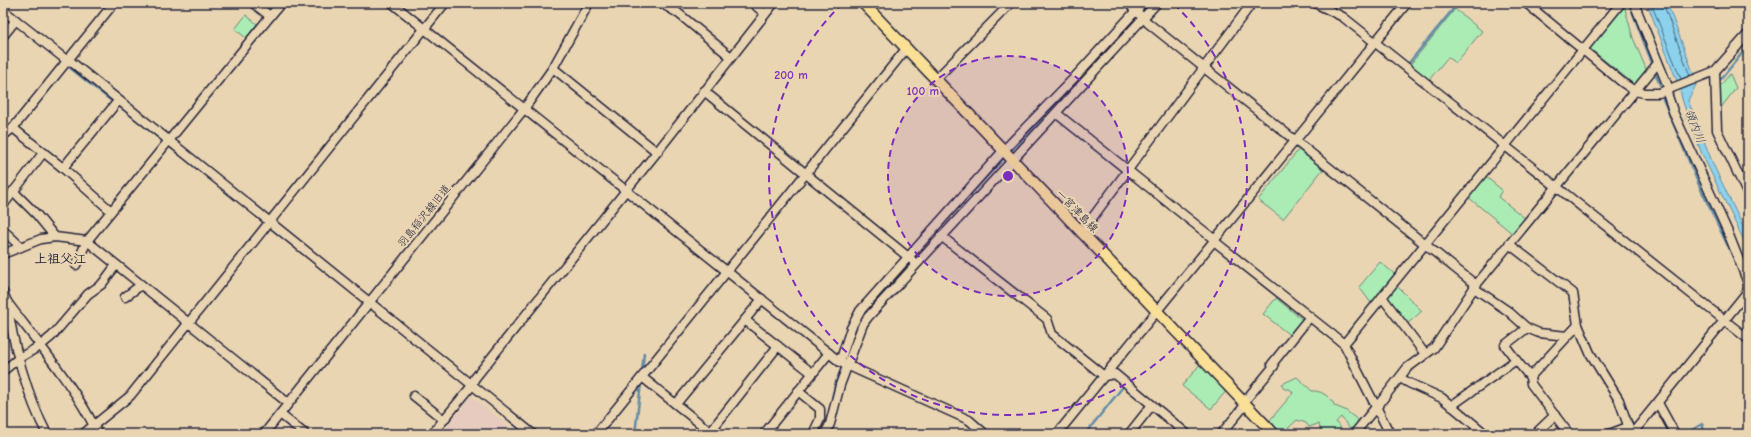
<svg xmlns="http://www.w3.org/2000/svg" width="1751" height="437" font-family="'Comic Neue','Klee One',sans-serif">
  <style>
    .built { fill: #e6cbbe }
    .green { fill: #abebb4; stroke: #668678 }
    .water { fill: #8cd2ed; stroke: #628ca6 }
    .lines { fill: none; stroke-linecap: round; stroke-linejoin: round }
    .shore { stroke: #4c6882; stroke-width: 1 }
    .stream { stroke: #628ca6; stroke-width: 2.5 }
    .minor-casing { stroke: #22223b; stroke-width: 11 }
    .major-casing { stroke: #22223b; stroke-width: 13 }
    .minor { stroke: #ead5b3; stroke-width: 8 }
    .major { stroke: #fadf96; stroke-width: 10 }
    .ring { fill: none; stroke: #7b2cbf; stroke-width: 2; stroke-dasharray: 7 5 }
    .labels { text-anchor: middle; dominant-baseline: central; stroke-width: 4; stroke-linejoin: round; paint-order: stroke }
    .street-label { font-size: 11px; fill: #22223b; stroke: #ead5b3 }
    .water-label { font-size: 12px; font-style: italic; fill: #37455f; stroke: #ead5b3 }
    .quarter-label { font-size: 13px; font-weight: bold; fill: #22223b; stroke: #ead5b3 }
    .centre { fill: #7b2cbf; stroke: #ead5b3; stroke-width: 2 }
    .ring-label { font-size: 12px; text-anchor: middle; font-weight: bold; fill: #7b2cbf; stroke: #ead5b3; stroke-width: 4; stroke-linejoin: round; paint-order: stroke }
  </style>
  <rect width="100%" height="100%" fill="#ead5b3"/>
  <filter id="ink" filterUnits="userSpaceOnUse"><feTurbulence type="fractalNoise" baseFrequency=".025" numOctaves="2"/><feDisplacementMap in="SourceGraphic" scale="8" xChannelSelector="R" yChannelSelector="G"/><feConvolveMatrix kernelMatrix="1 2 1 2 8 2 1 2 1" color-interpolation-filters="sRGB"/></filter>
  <g filter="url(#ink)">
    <path class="built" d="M471,396L518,434H442Z"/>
    <g class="green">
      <path d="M1704,3H1728L1716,9L1713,4L1705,7Z"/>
      <path d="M1624,5L1633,38L1647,71L1635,85L1588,47Z"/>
      <path d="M1455,9L1482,31L1456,63L1448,57L1428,81L1409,66Z"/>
      <path d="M246,15L257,24L246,38L235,29Z"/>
      <path d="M1730,74L1736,88L1720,109L1718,88Z"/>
      <path d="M1300,148L1324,168L1283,219L1258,200Z"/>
      <path d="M1485,176L1502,190L1498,197L1526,219L1513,234L1468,197Z"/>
      <path d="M1380,262L1396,275L1371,303L1359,287Z"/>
      <path d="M1397,286L1422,311L1406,325L1386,299Z"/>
      <path d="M1276,298L1304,321L1292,337L1263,314Z"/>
      <path d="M1201,363L1227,390L1211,409L1182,386Z"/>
      <path d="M1297,377L1312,391C1322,390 1331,398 1335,406L1345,410L1358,420V424L1353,429H1350L1341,417L1336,422L1346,434H1324L1318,424L1309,427L1306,423L1297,420L1284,432H1280L1270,420L1293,393L1290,389H1284L1282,384Z"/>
    </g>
    <path class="water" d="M1647,3H1667L1697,83L1688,100L1713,164L1748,237V249L1702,154L1688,118L1686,119L1685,115L1687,114L1682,99L1680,89Z"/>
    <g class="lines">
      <g class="shore">
        <path d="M1651,3L1681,79"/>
        <path d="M1663,3L1690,76"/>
      </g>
      <g class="stream">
        <path d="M1629,3L1652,63"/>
        <path d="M1143,10L1149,3"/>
        <path d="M1105,50L1137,15"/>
        <path d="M1408,64L1458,3"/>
        <path d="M69,67L114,103"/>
        <path d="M1656,75L1660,85"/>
        <path d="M1721,79L1748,46"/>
        <path d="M1663,99L1699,185L1736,263"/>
        <path d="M118,105L165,143"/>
        <path d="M1058,120L1123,172"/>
        <path d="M170,147L264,222"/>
        <path d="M1012,150L1071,87"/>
        <path d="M1128,175L1205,237"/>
        <path d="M272,229L341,284"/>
        <path d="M927,242L1004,158"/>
        <path d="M853,340L858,323L889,285"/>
        <path d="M642,372L644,353"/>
        <path d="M828,417L835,385L843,364"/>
        <path d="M635,434L641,383"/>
        <path d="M1085,434L1122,388"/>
        <path d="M1175,434L1177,432"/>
        <path d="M1685,434L1702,424L1705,434"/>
      </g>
      <defs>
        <g id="minor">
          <path d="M253,3L270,16"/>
          <path d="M392,3L840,362L969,420L985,434"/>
          <path d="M661,3L678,13L731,57"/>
          <path d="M753,3L765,14"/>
          <path d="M1128,3L1148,23L1476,285"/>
          <path d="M1315,3L1343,17L1748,339"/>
          <path d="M1526,3L1623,83L1635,91L1644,93H1659L1715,71L1748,34"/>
          <path d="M1634,3L1669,89"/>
          <path d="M3,10L65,59L69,60L533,434"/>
          <path d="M3,36L16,20"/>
          <path d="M553,68L657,152"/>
          <path d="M1715,71L1717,130L1748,195"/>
          <path d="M935,80L1011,3"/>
          <path d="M1666,90L1674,114L1727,230L1748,283"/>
          <path d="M704,91L912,260"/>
          <path d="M1056,113L1215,240"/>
          <path d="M13,128L63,168L111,211"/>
          <path d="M3,136L13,128L114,3"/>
          <path d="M63,168L118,101"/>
          <path d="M13,191L37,215L55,237"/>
          <path d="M4,204L43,153"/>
          <path d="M3,230L21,247"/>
          <path d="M1081,233L1252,3"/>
          <path d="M941,236L1047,319L1052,334L1104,376L1115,374L1187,434"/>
          <path d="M1214,241L1344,344L1390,434"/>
          <path d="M1509,244L1573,293L1578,325L1590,353L1619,400L1631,434"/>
          <path d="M3,254L41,239L55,237L87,241L288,403"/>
          <path d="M76,265L87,241L281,3"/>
          <path d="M1474,288L1508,311L1527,328L1539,333L1567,336"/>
          <path d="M3,292L7,302C38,343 76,388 98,434"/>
          <path d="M125,297L141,285"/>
          <path d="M1382,297L1425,354"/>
          <path d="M8,303C11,341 29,400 47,434"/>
          <path d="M745,320L812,373"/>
          <path d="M1344,344L1621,3"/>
          <path d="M1516,360L1505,345L1527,328"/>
          <path d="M840,362L851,328L860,311L1003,151L1073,79L1143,3"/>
          <path d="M3,371L19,358L40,346L52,336L88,294L102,284L116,265"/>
          <path d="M642,377L713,434"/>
          <path d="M1530,377L1578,325"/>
          <path d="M1400,378L1409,383L1442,398L1482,431"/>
          <path d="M798,391L820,409V419L813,434"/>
          <path d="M414,396L444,420"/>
          <path d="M1244,402L1274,366L1272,364L1309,318"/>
          <path d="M1658,403L1675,434"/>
          <path d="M676,404L762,299"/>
          <path d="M1451,406L1516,360L1530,377L1531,384L1569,434"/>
          <path d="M1376,408L1407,368L1434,348L1476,285L1658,63"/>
          <path d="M280,414L305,434"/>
          <path d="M710,432L778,346"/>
          <path d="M83,434L130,396L445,3"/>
          <path d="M264,434L524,109L553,68L589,3"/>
          <path d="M432,434L470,388L475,378L657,152L774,3"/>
          <path d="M596,434L906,49"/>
          <path d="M764,434L829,353"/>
          <path d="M825,434L830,424L840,385L863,324L868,317L1157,3"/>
          <path d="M1057,434L1407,3"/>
          <path d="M1129,434L1152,405"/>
          <path d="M1221,434L1246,404"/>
          <path d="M1354,434L1376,407"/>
          <path d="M1535,434L1555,415"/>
          <path d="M1609,434L1628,427"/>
          <path d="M1632,434L1748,291"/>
        </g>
        <path id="major" d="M863,3L1274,434"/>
      </defs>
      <use href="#minor" class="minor-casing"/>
      <use href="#major" class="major-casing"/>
      <use href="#minor" class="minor"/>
      <use href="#major" class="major"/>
    </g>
  </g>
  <circle cx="1008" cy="176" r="120" fill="#7b2cbf" fill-opacity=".12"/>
  <g class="ring">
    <circle cx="1008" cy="176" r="120"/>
    <path d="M1174 4A239 239 0 1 1 842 4"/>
  </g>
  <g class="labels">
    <g class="street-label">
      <text transform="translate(1077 211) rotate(46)">一宮津島線</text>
      <text transform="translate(424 216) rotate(-51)">羽島稲沢線旧道</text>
    </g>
    <g class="water-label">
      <text transform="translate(1695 126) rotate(69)">領内川</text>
    </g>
    <g class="quarter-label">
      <text x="60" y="258">上祖父江</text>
    </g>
  </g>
  <circle cx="1008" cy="176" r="6" class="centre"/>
  <g class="ring-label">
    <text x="791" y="79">200 m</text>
    <text x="923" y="95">100 m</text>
  </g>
  <rect width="1751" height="437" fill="none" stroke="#ead5b3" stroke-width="16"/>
  <rect x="8" y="8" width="1735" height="421" fill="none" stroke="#22223b" stroke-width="1.5" filter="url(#ink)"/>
</svg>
